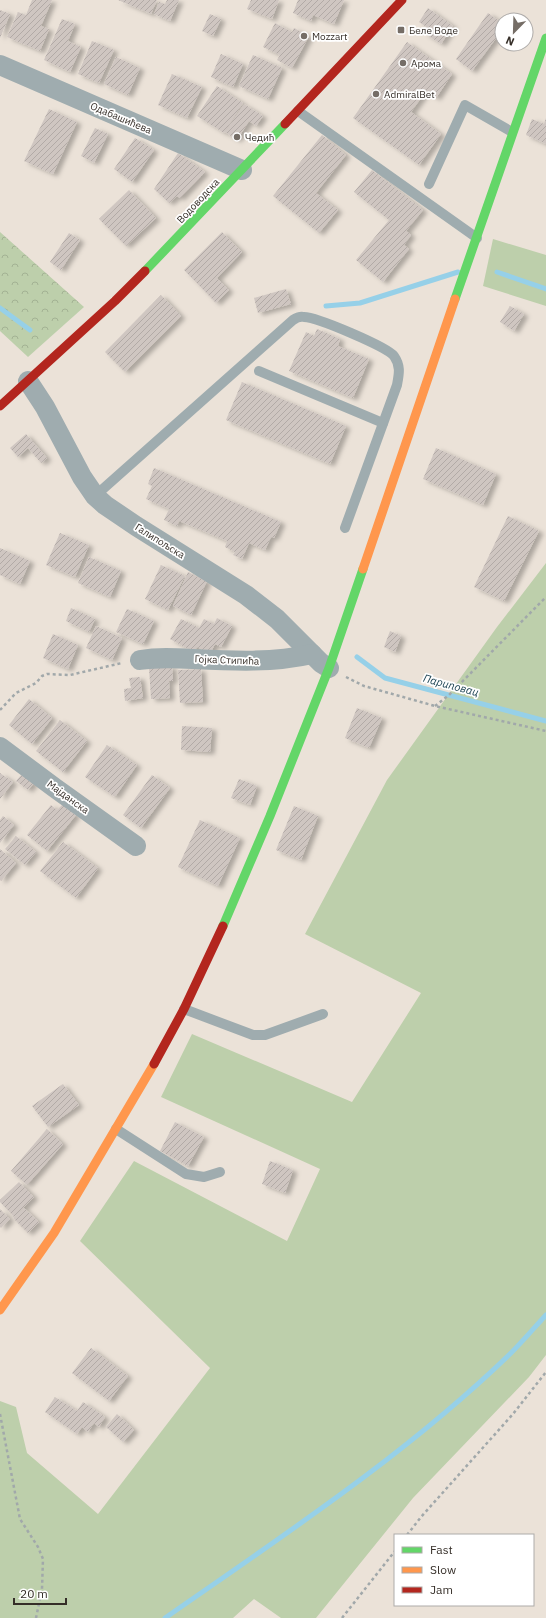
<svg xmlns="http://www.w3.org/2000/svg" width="546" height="1618" font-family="'IBM Plex Sans',sans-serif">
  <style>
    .grass { fill: #bdcfab }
    .forest { fill: url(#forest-crowns) }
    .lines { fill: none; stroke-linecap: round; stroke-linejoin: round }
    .stream { stroke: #96d0e8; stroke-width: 5 }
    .building { fill: url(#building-hatch); filter: url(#shadow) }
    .path { stroke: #a1a8aa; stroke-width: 2.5; stroke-dasharray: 3 3; stroke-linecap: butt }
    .lane { stroke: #9facaf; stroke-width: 10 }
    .street { stroke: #9facaf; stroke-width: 20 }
    .fast { stroke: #63d668; stroke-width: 9 }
    .slow { stroke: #ff974d; stroke-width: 9 }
    .jam { stroke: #b3261e; stroke-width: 9 }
    .poi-dot { fill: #756d66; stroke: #fff; stroke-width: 1.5 }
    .labels { text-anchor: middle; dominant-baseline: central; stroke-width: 3.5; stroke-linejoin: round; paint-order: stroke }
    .poi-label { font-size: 10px; fill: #352e28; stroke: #fff; text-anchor: start }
    .street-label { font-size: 10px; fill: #352e28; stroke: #fff }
    .water-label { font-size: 11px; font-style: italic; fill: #163d4d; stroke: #fff }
  </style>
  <defs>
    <pattern id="forest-crowns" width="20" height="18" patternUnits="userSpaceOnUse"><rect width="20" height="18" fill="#bdcfab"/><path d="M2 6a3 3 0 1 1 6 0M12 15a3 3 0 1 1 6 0" fill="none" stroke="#a3b293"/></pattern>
    <pattern id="building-hatch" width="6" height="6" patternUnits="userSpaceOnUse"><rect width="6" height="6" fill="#cfc6c1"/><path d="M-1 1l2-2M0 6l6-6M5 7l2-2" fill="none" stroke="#b2aaa6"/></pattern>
    <filter id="shadow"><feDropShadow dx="4.5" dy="2.5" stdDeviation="2" flood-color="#0004"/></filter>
  </defs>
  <rect width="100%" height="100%" fill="#ebe2d8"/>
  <g class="grass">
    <path d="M493,239L546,255V306L483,286Z"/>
    <path d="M546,563V1355L529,1377L413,1498L316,1618H281L254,1599L233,1618H0V1401L16,1407L27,1453L98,1514L210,1368L80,1241L134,1161L287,1241L320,1169L161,1097L192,1034L352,1102L421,993L305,934L387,780L497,627Z"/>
  </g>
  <path class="forest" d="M0,232L84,307L28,357L0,331Z"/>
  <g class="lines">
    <g class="stream">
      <path d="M497,272L546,289"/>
      <path d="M326,306L360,303L458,272"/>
      <path d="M0,308L30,330"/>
      <path d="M357,657L385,678L546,721"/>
      <path d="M165,1618C284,1535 407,1454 511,1353C523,1341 534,1328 546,1315"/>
    </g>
  </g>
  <g class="building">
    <path d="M32,0H52L41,26L49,29L40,51L7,37L18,12L26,15Z"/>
    <path d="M118,0H157L151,14Z"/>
    <path d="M167,0H179L170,21L154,14L159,2L165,4Z"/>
    <path d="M251,0H279L272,19L247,9Z"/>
    <path d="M298,0H344L334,24L313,15L311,21L293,13Z"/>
    <path d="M428,8L453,26L441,44L424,33L428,28L419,22Z"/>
    <path d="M0,10L10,14L0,38Z"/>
    <path d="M488,13L502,23V30L472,71L456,59Z"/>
    <path d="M210,14L221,19L213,36L202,31Z"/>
    <path d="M62,19L75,24L68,41L81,47L70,72L44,60Z"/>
    <path d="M275,23L292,32L294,28L309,36L292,68L277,60L280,55L263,47Z"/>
    <path d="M92,41L114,50L99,83L78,74Z"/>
    <path d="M407,42L452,74L436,98L426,91L411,112L441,134L419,165L353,118Z"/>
    <path d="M221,54L243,64L233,87L211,77Z"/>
    <path d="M253,55L282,68L268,99L239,86Z"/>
    <path d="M116,57L140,68L128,95L104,84Z"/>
    <path d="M172,74L202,87L187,118L158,105Z"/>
    <path d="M217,86L243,103L224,133L197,116Z"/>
    <path d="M244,104L263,116L256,126L249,121L237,140L225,132Z"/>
    <path d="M49,109L77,122L53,174L24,161Z"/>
    <path d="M546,118V144L526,135L532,119L544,124Z"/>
    <path d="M95,128L108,134L94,163L81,156Z"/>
    <path d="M322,135L346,155L316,193L338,210L319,233L273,196Z"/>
    <path d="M135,138L154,150L132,182L114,169Z"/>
    <path d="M178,153L205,172L180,198L177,196L169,203L154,189Z"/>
    <path d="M372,170L423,210L406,231L411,235L404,245L409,249L383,282L356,260L389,220L354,192Z"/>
    <path d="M129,190L156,218L126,246L99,219Z"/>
    <path d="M222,232L242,252L217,278L229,290L216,303L184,270Z"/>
    <path d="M69,233L80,240L61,270L50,262Z"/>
    <path d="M286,289L291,304L258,313L254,298Z"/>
    <path d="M161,295L181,316L125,372L105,352Z"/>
    <path d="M510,306L524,314L514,331L500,322Z"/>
    <path d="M317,329L340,339L338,346L369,359L353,398L289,371L306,332L314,336Z"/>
    <path d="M242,382L346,426L330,464L226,420Z"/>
    <path d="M26,434L47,458L41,463L28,448L18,457L10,448Z"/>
    <path d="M436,448L496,474L483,505L423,479Z"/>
    <path d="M154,468L281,522L274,538L271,537L265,550L249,543L242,559L233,555L235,552L225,547L227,541L179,521L177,526L164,520L169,509L146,499L152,486L148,484Z"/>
    <path d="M508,516L539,531L504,601L474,587Z"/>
    <path d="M60,533L89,545L75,577L46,565Z"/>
    <path d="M0,548L30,561L20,584L0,575Z"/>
    <path d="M89,557L121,571L110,597L78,583Z"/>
    <path d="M161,565L185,576L168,610L145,599Z"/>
    <path d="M188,572L207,581L191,615L173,606Z"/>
    <path d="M71,608L95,619L89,632L66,621Z"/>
    <path d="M127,609L154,621L143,644L116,632Z"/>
    <path d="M217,618L232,626L221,647L215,644L210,654L197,647L194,652L170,639L181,619L199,628L204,619L214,624Z"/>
    <path d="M96,626L122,638L112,660L86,648Z"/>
    <path d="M390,631L401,636L395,652L384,647Z"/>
    <path d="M53,634L78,645L68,669L43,658Z"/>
    <path d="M172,666L173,681H169L170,698L151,699L149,668Z"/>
    <path d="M201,669L203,702L180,703L178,670Z"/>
    <path d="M140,677L143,698L125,701L124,689L131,688L129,678Z"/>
    <path d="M29,699L52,718L32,744L9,725Z"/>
    <path d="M357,708L382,718L369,748L345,738Z"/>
    <path d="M60,720L87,741L63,772L36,751Z"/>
    <path d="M182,726L212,728L210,752L181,750Z"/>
    <path d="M107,745L137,765L115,797L85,777Z"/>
    <path d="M0,773L13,782L0,799Z"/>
    <path d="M22,774L34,783L28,790L16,781Z"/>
    <path d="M152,775L170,788L141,828L123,815Z"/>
    <path d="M239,779L257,786L250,805L231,798Z"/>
    <path d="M63,804L76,815L47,851L27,835L51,805L57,810Z"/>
    <path d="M294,806L318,816L301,860L276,850Z"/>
    <path d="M3,816L14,825L0,843V820Z"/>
    <path d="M200,820L240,838L218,886L178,867Z"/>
    <path d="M16,836L36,852L25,865L5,849Z"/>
    <path d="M63,842L98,868L76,898L40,871Z"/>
    <path d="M0,849L16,863L1,881L0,880Z"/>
    <path d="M63,1084L79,1105L48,1127L32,1106Z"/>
    <path d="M175,1122L204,1137L188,1166L160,1151Z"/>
    <path d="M47,1129L63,1144L27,1185L11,1171Z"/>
    <path d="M270,1161L293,1170L285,1193L262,1184Z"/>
    <path d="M19,1182L34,1197L14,1217L0,1202V1200Z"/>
    <path d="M24,1208L39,1222L28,1233L13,1218Z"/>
    <path d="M0,1209L10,1219L1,1228L0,1227Z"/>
    <path d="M91,1348L128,1376L109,1401L72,1373Z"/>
    <path d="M55,1397L77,1411L83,1402L105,1417L99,1427L94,1423L88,1432L82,1427L77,1434L45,1412Z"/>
    <path d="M117,1414L134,1430L123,1442L106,1427Z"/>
  </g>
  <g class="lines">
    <g class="path">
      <path d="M346,677L364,686L435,706L546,731"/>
      <path d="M435,706L449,695L546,597"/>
      <path d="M0,710L16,693L36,683L42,676L47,674L70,675L122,663"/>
      <path d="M0,1414L20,1519L38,1547L43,1559L42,1589L36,1618"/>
      <path d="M407,1535L421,1517L513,1414L546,1372"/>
      <path d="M342,1618L395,1551"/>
    </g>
    <g class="lane">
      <path d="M298,111L477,238"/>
      <path d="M429,184L465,105L512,132"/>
      <path d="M259,371L383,423"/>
      <path d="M95,496L293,320C296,318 300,316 304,317C317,317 387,347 394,356C401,366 399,374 397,385L345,528"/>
      <path d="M184,1009L253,1035H265L323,1014"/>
      <path d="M116,1129L186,1174L204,1177L220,1172"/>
    </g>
    <g class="street">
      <path d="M0,65L242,170"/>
      <path d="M28,381L45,407L82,477L95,496L105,505L136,526L246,595L277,619L321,663L329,668"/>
      <path d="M140,660C158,657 175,658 193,659C233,661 273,663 312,654"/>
      <path d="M0,747L55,788L136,846"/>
    </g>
    <g class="fast">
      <path d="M145,271L285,124"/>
      <path d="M455,299L546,38"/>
      <path d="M223,926L270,816L329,668L363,569"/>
    </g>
    <g class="slow">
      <path d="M363,569L455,299"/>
      <path d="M0,1310L54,1233L154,1064"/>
    </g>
    <g class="jam">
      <path d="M285,124L402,0"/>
      <path d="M0,406L115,301L145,271"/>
      <path d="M154,1064L184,1009L223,926"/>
    </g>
  </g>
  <g class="poi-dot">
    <rect x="397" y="26" width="8" height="8" rx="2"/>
    <circle cx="304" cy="36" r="4"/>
    <circle cx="403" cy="63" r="4"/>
    <circle cx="376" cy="94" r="4"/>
    <circle cx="237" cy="137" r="4"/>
  </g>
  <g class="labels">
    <g class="poi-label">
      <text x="409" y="30">Беле Воде</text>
      <text x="312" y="36">Mozzart</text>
      <text x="411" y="63">Арома</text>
      <text x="384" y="94">AdmiralBet</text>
      <text x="245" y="137">Чедић</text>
    </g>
    <g class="street-label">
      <text transform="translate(121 118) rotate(23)">Одабашићева</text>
      <text transform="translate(198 201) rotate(-47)">Водоводска</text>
      <text transform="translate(160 541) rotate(32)">Галипољска</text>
      <text transform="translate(227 660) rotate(2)">Гојка Стипића</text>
      <text transform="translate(68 797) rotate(36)">Мајданска</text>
    </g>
    <g class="water-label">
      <text transform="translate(451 685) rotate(15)">Париповац</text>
    </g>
  </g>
  <rect x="394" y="1534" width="140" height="72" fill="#ffffff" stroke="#aeaba9"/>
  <rect x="402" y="1547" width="20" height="6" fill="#63d668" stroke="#aeaba9"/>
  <text x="430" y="1554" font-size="12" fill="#352e28">Fast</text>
  <rect x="402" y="1567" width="20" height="6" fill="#ff974d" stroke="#aeaba9"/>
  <text x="430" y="1574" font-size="12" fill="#352e28">Slow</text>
  <rect x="402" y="1587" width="20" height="6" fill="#b3261e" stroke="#aeaba9"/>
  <text x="430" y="1594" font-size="12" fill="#352e28">Jam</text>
  <g transform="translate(514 32) rotate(203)"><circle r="19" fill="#ffffff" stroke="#aeaba9"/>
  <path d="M0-3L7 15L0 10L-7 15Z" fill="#756d66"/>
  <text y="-6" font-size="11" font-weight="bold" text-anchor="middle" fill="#352e28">N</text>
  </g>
  <path d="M14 1598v6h52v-6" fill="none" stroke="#352e28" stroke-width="2"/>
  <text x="20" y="1598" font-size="12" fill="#352e28" stroke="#ffffff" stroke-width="3" paint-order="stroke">20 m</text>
</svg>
